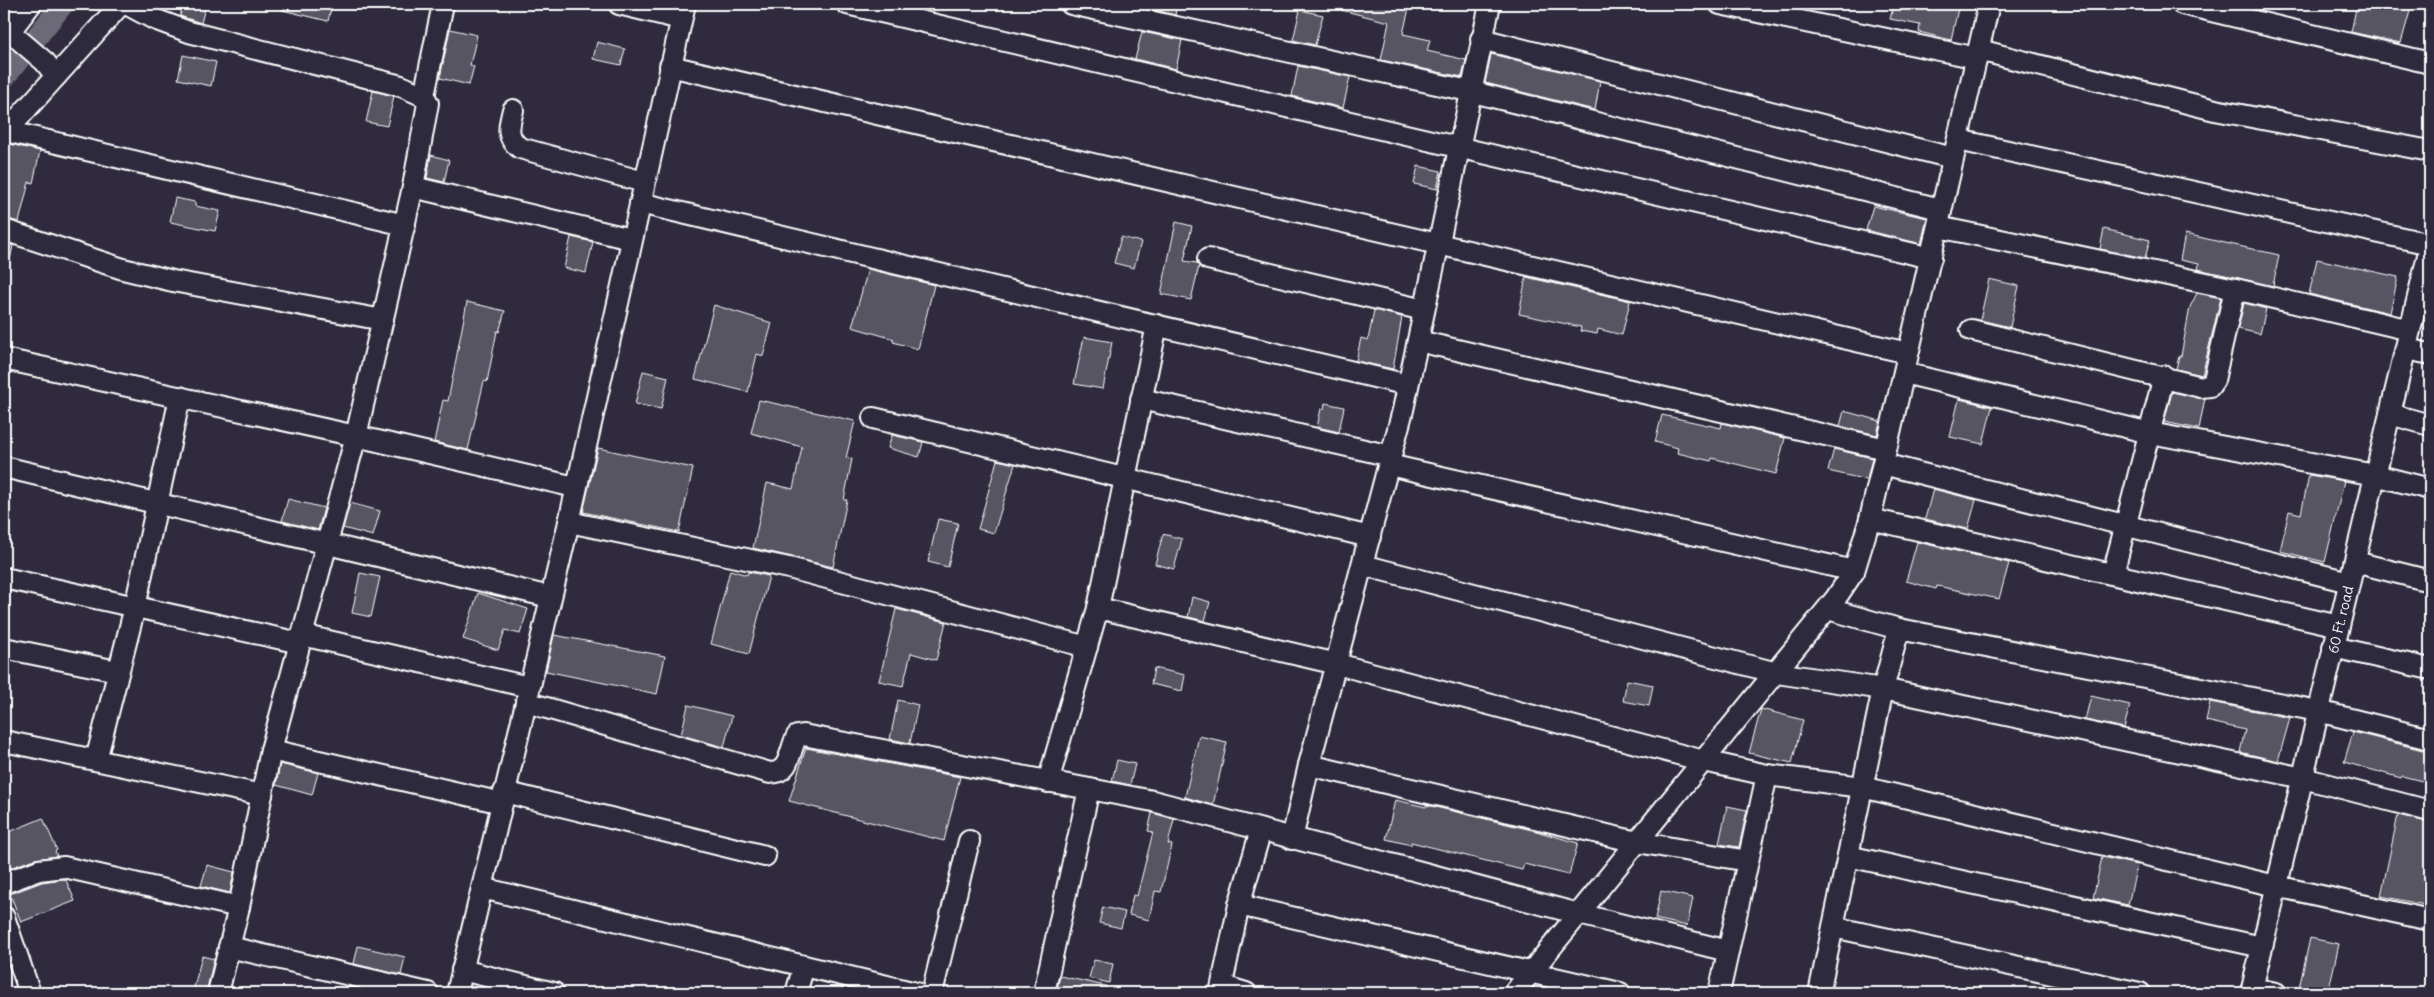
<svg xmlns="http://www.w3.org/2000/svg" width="2434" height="997" font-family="Delius,sans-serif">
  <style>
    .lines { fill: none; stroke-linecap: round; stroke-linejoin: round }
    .canal { stroke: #6d6a77; stroke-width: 22 }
    .building { fill: #595564; stroke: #fff }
    .minor-casing { stroke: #fff; stroke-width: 24 }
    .minor { stroke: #2f2a3d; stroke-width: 20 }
    .labels { text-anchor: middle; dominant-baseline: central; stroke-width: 4.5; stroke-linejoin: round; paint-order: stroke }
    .street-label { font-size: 14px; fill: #fff; stroke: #2f2a3d }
  </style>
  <rect width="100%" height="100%" fill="#2f2a3d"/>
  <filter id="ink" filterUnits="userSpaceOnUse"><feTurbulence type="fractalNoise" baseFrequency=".02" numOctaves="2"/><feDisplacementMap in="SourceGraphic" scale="10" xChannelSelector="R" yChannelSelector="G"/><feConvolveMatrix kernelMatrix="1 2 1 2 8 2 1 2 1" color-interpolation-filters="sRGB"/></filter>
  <g filter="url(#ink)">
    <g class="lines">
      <path class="canal" d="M4,78L63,4"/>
    </g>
    <g class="building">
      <path d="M183,4H206L201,23L180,16Z"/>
      <path d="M283,4H332L328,21L282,10Z"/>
      <path d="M1148,4H1177L1175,15L1147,8Z"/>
      <path d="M1342,4H1410L1403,34L1430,40L1427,51L1466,60L1462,77L1381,60L1389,22L1341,10Z"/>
      <path d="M1894,4H1959L1951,40L1919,32L1920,25L1890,19Z"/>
      <path d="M2357,4H2412L2401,43L2351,32Z"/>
      <path d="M1300,10L1323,15L1315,45L1293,40Z"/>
      <path d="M450,29L477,35L470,65L474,66L469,85L440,78Z"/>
      <path d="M1142,32L1182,40L1176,69L1135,59Z"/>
      <path d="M597,42L625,49L621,65L593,59Z"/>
      <path d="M1491,54L1600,81L1595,110L1485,83Z"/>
      <path d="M183,55L216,62L211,86L178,79Z"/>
      <path d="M1298,66L1350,77L1343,108L1292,96Z"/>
      <path d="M373,91L394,96L387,126L366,122Z"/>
      <path d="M10,144L40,151L33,183L29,182L19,222L4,218V154Z"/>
      <path d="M431,155L449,160L444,182L427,178Z"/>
      <path d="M1418,166L1441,171L1437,189L1414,184Z"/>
      <path d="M175,198L195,202V206L220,211L215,231L170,222Z"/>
      <path d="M1873,206L1927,218L1921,244L1866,230Z"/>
      <path d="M1176,222L1192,226L1184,261L1197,263L1199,266L1191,300L1161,294Z"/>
      <path d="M2104,229L2150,240L2145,258L2100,249Z"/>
      <path d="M2185,234L2279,255L2273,286L2198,269L2199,264L2180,260Z"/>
      <path d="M571,237L593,242L586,273L564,268Z"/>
      <path d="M1121,237L1141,242L1134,268L1114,263Z"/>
      <path d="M4,242L13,246L10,260L4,259Z"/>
      <path d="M2317,259L2398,277L2390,313L2309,294Z"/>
      <path d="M868,269L934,285L918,349L893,342L894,339L852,327Z"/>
      <path d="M1526,277L1630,301L1622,335L1598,329L1597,334L1580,331L1581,327L1519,314Z"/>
      <path d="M1989,279L2019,286L2010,327L1980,320Z"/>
      <path d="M2197,293L2221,298L2202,375L2176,369L2179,356H2181L2190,307Z"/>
      <path d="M467,302L505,311L499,332L497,331L487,382L484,381L468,450L434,442L443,400L448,401Z"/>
      <path d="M2244,303L2266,309L2260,334L2238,329Z"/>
      <path d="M714,305L772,323L763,356L757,354L748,392L695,379Z"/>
      <path d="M1374,310L1402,317L1393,369L1356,361L1361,338L1368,340Z"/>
      <path d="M1084,337L1112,342L1103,389L1074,384Z"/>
      <path d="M643,371L668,377L661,409L635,404Z"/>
      <path d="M2172,392L2205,398L2199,429L2164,422Z"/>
      <path d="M1959,399L1992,407L1983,444L1950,437Z"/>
      <path d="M759,400L855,421L846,458L852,459L844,500H847L833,567L753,548L767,483L793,489L802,447L751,433Z"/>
      <path d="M1325,403L1344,407L1339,432L1317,427L1321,409H1324Z"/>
      <path d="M1844,411L1880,421L1877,435L1840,426Z"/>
      <path d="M1662,415L1721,428L1722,423L1785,438L1776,474L1712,458L1711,461L1677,453L1678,448L1655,442Z"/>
      <path d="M892,435L923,442L919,457L888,448Z"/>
      <path d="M598,448L693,468L679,532L583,512Z"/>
      <path d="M1834,449L1872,458L1867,480L1828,471Z"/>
      <path d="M997,460L1015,464L994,533L978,529Z"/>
      <path d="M2309,475L2344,481L2325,562L2280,551L2289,511L2301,514Z"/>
      <path d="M1933,489L1976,500L1968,529L1925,519Z"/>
      <path d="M288,499L324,508L318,530L282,521Z"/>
      <path d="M350,503L380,511L373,536L343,528Z"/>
      <path d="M938,519L958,523L948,567L928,562Z"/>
      <path d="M1163,534L1182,539L1174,569L1155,564Z"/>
      <path d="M1917,542L2009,563L1999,599L1937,586L1936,589L1906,581Z"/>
      <path d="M730,570L747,575L748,572L769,576L749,654L711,644Z"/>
      <path d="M360,573L380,577L371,617L352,613Z"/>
      <path d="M478,593L528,609L520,634L505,630L498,650L463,639Z"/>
      <path d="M1192,597L1210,602L1205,621L1188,617Z"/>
      <path d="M896,609L946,622L936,660L911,653L903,686L879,681Z"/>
      <path d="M554,635L665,656L657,694L546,671Z"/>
      <path d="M1154,668L1185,675L1182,691L1151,684Z"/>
      <path d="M1627,680L1653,685L1649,706L1623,701Z"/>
      <path d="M2091,696L2130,705L2124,728L2085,720Z"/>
      <path d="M898,700L918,705L910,743L890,739Z"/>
      <path d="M2210,702L2290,718L2278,761L2240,752L2245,730L2206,721Z"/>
      <path d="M688,705L732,716L724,747L681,735Z"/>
      <path d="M1761,709L1803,720L1792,763L1749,753Z"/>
      <path d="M2353,732L2430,752V783L2402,776L2401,778L2344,762Z"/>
      <path d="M1199,736L1227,742L1213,805L1185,797Z"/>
      <path d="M806,748L960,777L944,841L789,801Z"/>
      <path d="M1117,760L1135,764L1130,785L1112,781Z"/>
      <path d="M280,764L318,773L312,795L276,785Z"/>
      <path d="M1395,800L1426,807L1427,805L1532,830L1578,843L1569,875L1524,864L1522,870L1411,842V845L1386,839Z"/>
      <path d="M1727,806L1747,810L1739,847L1719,844Z"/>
      <path d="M1152,813L1174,819L1168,844L1172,845L1161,892L1155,891L1149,920L1129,915L1133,895L1137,896L1153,832L1148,831Z"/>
      <path d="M2398,815L2430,823V906L2381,896Z"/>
      <path d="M43,818L57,850L55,851L57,856L35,859L4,870V834Z"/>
      <path d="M2102,857L2137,865L2128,905L2093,898Z"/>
      <path d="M207,865L234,872L230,893L201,886Z"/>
      <path d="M63,879L66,880L75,901L21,922L10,894L42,882Z"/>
      <path d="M1661,891L1693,898L1687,926L1655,919Z"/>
      <path d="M1103,907L1125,912L1121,928L1099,923Z"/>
      <path d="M2310,938L2339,944L2328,993H2298Z"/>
      <path d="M358,946L405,957L401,975L354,964Z"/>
      <path d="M202,956L214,959L206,993L193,991Z"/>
      <path d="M1094,960L1113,964L1109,983L1089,978Z"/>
      <path d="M1060,976L1106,986L1105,993H1056Z"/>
      <path d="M348,987L371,992L346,993Z"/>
    </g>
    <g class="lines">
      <defs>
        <g id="minor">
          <path d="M10,4V32L45,62L56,76"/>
          <path d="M126,4L154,19L189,32L401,86L424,96L428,103L413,187L356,436L271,750L239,907L218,993"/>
          <path d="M619,4L681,19"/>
          <path d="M847,4L1931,258"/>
          <path d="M1071,4L1469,91L1940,209"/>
          <path d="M1720,4L1977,58"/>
          <path d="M2182,4L2430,63"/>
          <path d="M8,34L31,4"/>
          <path d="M1481,39L1953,158"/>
          <path d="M1979,50L2215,110L2430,151"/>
          <path d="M670,66L1908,353"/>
          <path d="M424,96L443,4"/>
          <path d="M513,110C509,126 505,137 520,148L644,182"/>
          <path d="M6,131L405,225"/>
          <path d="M4,134L121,4"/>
          <path d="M1958,140L2430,244"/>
          <path d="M413,187L631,239"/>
          <path d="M640,203L1408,385"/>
          <path d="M1938,227L2235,289L2410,330"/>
          <path d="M4,230L123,269L173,281L383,320"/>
          <path d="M1208,259L1424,310"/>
          <path d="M1971,330L2201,387L2210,386L2214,380L2235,289"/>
          <path d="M1418,341L1886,449"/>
          <path d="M2406,349L2430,354"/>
          <path d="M4,359L356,436L575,487"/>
          <path d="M1904,373L2150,433L2375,475L2430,489"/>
          <path d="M1141,399L1391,456"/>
          <path d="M2390,414L2430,425"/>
          <path d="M873,418L1370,537"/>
          <path d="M1883,464L2349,582"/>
          <path d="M1389,465L1854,571"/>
          <path d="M4,467L550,597"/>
          <path d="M1870,519L2339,626"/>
          <path d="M569,522L789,568L1087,647"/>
          <path d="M2355,562L2430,581"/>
          <path d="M1363,565L1777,673L1883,689L2303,778L2430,811"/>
          <path d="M2113,574L2164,376"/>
          <path d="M4,578L300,643"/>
          <path d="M1098,608L1337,664L1704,761L1767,775L1862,787L2276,886L2430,920"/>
          <path d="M1828,609L1899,629"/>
          <path d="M302,635L529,687"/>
          <path d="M2333,647L2430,669"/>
          <path d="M4,648L117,671"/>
          <path d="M526,702L770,773C791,773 789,750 797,736L803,735L1153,801L1579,914L1728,951"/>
          <path d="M4,741L262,795"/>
          <path d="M271,750L502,803"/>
          <path d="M96,760L135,607L180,397"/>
          <path d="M1309,765L1637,842L1748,861"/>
          <path d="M1048,782L1098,608L1157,325"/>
          <path d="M504,792L765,856"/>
          <path d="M1292,839L1309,765L1403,410L1490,4"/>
          <path d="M1848,856L2262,947"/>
          <path d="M4,883L39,870L64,867L239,907"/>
          <path d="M482,888L916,993"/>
          <path d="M1239,905L1620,993"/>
          <path d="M4,917L30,993"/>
          <path d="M1833,927L2140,993"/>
          <path d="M229,947L428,993"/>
          <path d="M462,970L554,993"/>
          <path d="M1223,986L1246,993"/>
          <path d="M2252,988L2276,993"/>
          <path d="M457,993L569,522L685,4"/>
          <path d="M796,993L804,966"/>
          <path d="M932,993L969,841"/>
          <path d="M1044,993L1089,789"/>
          <path d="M1220,993L1239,905L1261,830"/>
          <path d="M1514,993L1836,598L1854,571L1870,519L1989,4"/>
          <path d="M1719,993L1767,775"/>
          <path d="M1819,993L1883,689L1899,629L2318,711L2430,739"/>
          <path id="s1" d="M2251,993L2430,247"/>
        </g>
      </defs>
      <use href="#minor" class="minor-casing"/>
      <use href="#minor" class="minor"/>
    </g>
  </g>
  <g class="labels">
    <g class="street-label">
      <text stroke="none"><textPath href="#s1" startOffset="384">60 Ft. road</textPath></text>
    </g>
  </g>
  <rect width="2434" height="997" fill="none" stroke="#2f2a3d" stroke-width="20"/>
  <rect x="10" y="10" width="2414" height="977" fill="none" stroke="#fff" stroke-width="2" filter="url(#ink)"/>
</svg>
